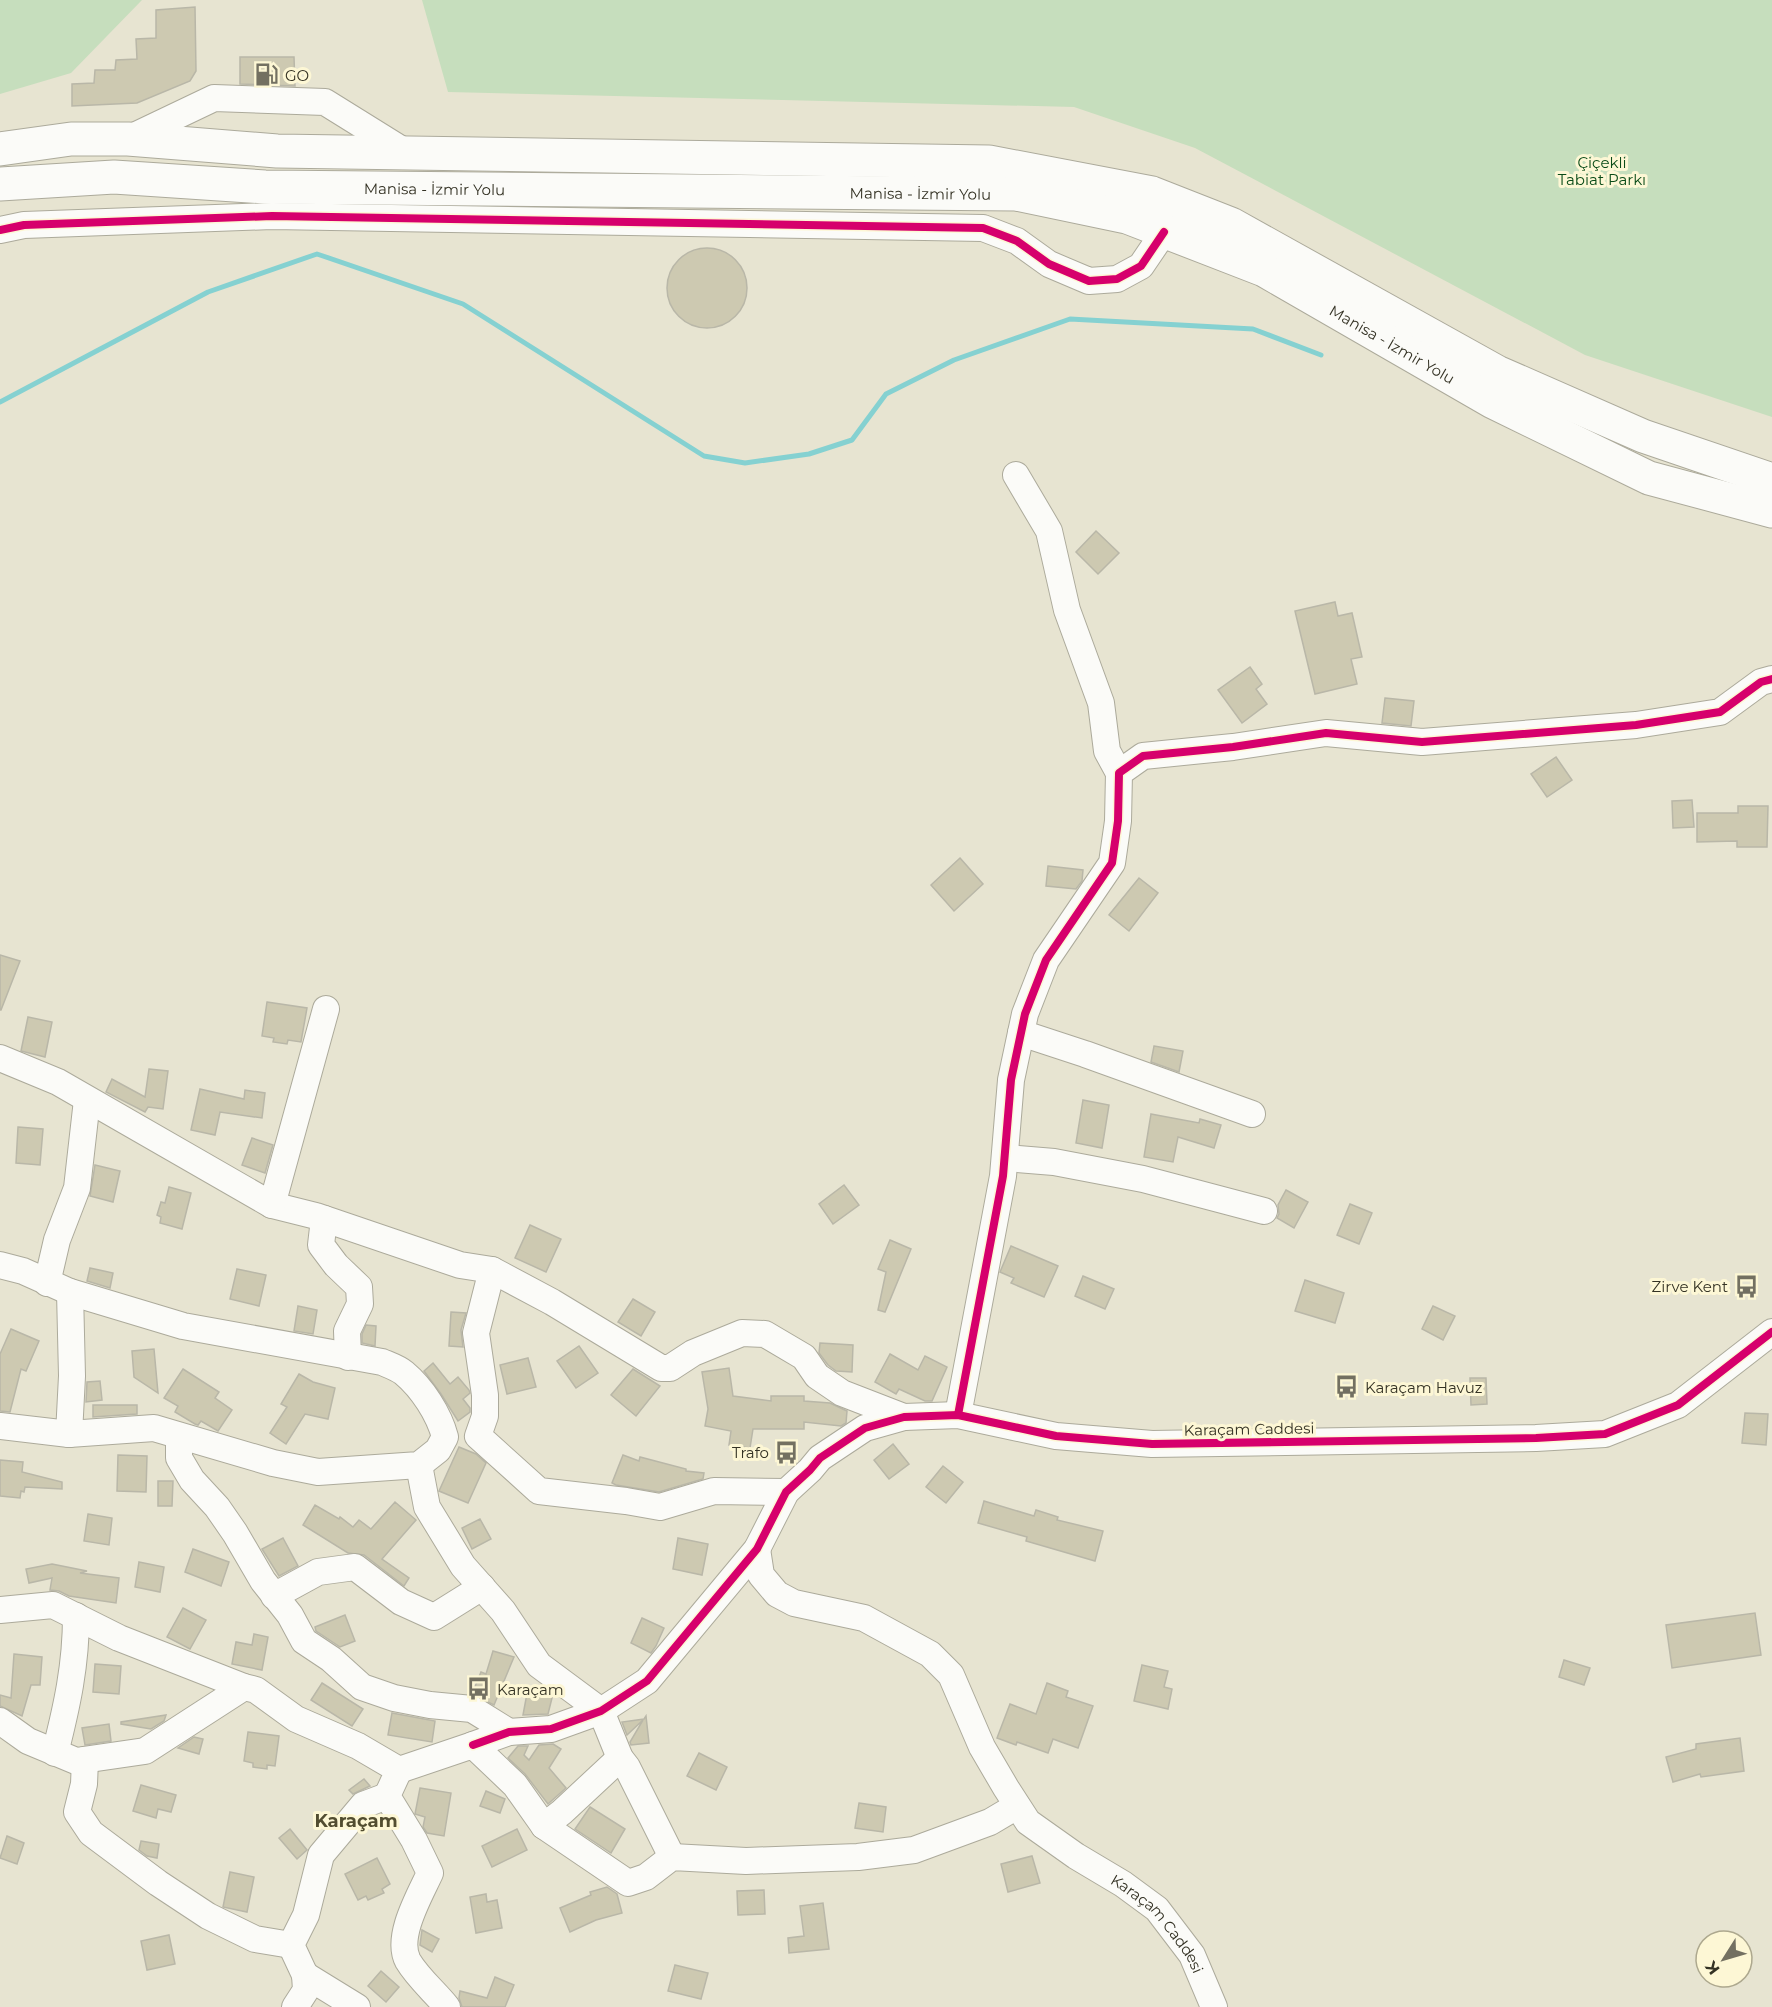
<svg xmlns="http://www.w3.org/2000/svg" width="1772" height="2007" font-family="Montserrat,sans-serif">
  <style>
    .green { fill: #c6debd }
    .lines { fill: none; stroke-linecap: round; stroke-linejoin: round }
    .stream { stroke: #85d1d1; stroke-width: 5 }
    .building { fill: #cdc9b1; stroke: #b9b7a8; stroke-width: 1.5 }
    .minor-casing { stroke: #acaa9b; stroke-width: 28 }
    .highway-casing { stroke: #acaa9b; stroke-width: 35 }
    .minor { stroke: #fbfbf8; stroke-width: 26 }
    .highway { stroke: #fbfbf8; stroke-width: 33 }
    .cycleway-casing { stroke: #fdf7d5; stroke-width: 11 }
    .cycleway { stroke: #d6006c; stroke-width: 8 }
    .labels { text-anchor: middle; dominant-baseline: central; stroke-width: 6; stroke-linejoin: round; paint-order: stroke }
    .poi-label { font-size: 15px; fill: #343224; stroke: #fdf7d5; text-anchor: start }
    .park-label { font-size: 15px; fill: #094b17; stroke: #fdf7d5 }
    .street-label { font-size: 15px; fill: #343224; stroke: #fdf7d5 }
    .quarter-label { font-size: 18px; font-weight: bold; fill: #524d30; stroke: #fdf7d5 }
  </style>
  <rect width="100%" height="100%" fill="#e7e4d1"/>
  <g class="green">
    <path d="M0,0H142L71,73L0,94Z"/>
    <path d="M422,0H1772V417L1585,355L1195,148L1074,107L448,92Z"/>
  </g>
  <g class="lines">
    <path class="stream" d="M0,402L208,292L317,254L463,304L704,456L745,463L809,454L852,440L886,394L954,360L1070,319L1253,329L1321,355"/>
  </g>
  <g class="building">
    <path d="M195,7L196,71L190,81L137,103L72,106V84L94,83L95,70H115L116,60L137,59L136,39L156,38V10Z"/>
    <path d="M240,57H294L295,86L240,84Z"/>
    <circle cx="707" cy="288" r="40"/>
    <path d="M1096,531L1119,553L1098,574L1076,552Z"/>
    <path d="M1335,602L1338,616L1352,613L1362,657L1351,659L1357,684L1315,694L1295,611Z"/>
    <path d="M1250,667L1262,684L1256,689L1267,704L1242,723L1218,690Z"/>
    <path d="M1385,698L1414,701L1411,726L1382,723Z"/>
    <path d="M1556,757L1572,780L1547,797L1531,774Z"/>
    <path d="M1692,800L1694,827L1673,828L1672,801Z"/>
    <path d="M1738,806H1768L1767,847H1737V841L1697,842V813H1738Z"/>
    <path d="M960,858L983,884L954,911L931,885Z"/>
    <path d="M1048,866L1083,870L1082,881L1076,889L1046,886Z"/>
    <path d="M1139,878L1158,893L1129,931L1109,915Z"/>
    <path d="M0,955L20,961L1,1010H0Z"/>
    <path d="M267,1002L307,1008L301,1042L288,1040L287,1044L273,1042L274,1038L262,1036Z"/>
    <path d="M28,1017L52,1022L45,1057L21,1051Z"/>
    <path d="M1154,1046L1183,1051L1179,1072L1151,1062Z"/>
    <path d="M149,1069L168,1071L163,1109L148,1107L145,1112L106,1092L112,1079L145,1097Z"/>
    <path d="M200,1089L244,1099L245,1090L265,1093L262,1118L220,1112L215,1135L191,1130Z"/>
    <path d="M1083,1100L1109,1105L1102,1148L1076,1143Z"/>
    <path d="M1151,1114L1199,1123L1200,1119L1221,1125L1214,1148L1178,1137L1173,1162L1144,1157Z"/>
    <path d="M18,1127L43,1129L40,1165L16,1163Z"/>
    <path d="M252,1138L273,1145L265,1173L242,1165Z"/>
    <path d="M95,1165L120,1171L113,1202L90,1196Z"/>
    <path d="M844,1185L859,1205L833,1224L819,1204Z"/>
    <path d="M169,1187L191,1193L182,1229L160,1223L161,1217L157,1215L161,1202L165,1203Z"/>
    <path d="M1286,1190L1308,1202L1294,1228L1277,1218L1279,1214L1278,1205Z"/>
    <path d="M1350,1204L1372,1213L1359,1244L1337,1235Z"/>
    <path d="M530,1225L561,1239L546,1272L515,1258Z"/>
    <path d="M890,1240L911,1249L885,1312L878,1310L886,1272L878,1269Z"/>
    <path d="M1011,1246L1058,1266L1044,1297L1011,1283L1014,1278L1000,1272Z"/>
    <path d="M90,1268L113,1273L110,1288L87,1281Z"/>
    <path d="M237,1269L266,1275L259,1306L230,1299Z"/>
    <path d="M1083,1276L1114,1289L1105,1309L1075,1296Z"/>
    <path d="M1305,1280L1344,1293L1335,1323L1295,1311Z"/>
    <path d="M633,1299L655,1312L641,1336L618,1322Z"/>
    <path d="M298,1306L317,1310L313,1334L294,1331Z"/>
    <path d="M1433,1306L1455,1316L1443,1340L1422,1329Z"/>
    <path d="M451,1312L466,1313L461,1330L463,1347L449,1346Z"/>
    <path d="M366,1325L376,1326L375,1346L362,1343V1334Z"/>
    <path d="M11,1329L39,1341L26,1371L21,1369L10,1412L0,1411V1354Z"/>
    <path d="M820,1343L853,1345L852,1372L836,1371L828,1365L819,1353Z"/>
    <path d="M579,1346L598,1373L576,1388L557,1361Z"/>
    <path d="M154,1349L158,1393L134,1377L132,1351Z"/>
    <path d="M890,1354L918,1370L925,1356L947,1367L932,1401H925L899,1389L896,1394L875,1382Z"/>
    <path d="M528,1358L536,1387L507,1394L500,1365Z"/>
    <path d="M433,1363L450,1384L458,1377L469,1390L470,1393L463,1399L470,1408V1412L458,1421L441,1394L424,1371Z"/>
    <path d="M729,1368L733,1396L771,1401V1396H804V1401L830,1403L847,1411L846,1423L841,1426L804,1422V1429H753L750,1448L729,1445L731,1431L705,1426L708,1409L702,1372Z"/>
    <path d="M183,1369L219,1392L215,1398L232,1410L218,1431L201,1421L198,1425L195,1424L175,1412L178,1406L164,1398Z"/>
    <path d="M633,1369L660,1386L636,1416L611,1395Z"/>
    <path d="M299,1374L313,1382L335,1388L328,1419L305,1414L286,1444L270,1433L287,1407L281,1404Z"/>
    <path d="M1470,1378H1486L1487,1404L1471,1405Z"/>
    <path d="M100,1381L102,1400L86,1402L87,1382Z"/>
    <path d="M93,1405H137V1414L93,1417Z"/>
    <path d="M1745,1413L1768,1414L1766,1445L1742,1443Z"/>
    <path d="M893,1444L909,1464L889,1479L874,1460Z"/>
    <path d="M459,1447L476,1454L486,1463L468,1503L439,1491Z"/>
    <path d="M118,1455L147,1456L146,1492L117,1491Z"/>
    <path d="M623,1455L639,1461L640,1457L686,1469V1471L704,1473L703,1479L659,1492L616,1485L612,1483Z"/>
    <path d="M0,1460L23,1462L22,1472L62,1482V1489L25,1487L24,1492L21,1491L20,1498L0,1496Z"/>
    <path d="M943,1466L963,1482L946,1503L926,1487Z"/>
    <path d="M158,1481H173L172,1506H158Z"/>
    <path d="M984,1501L1034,1516L1036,1510L1058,1517L1057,1520L1103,1531L1095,1561L1026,1541L1027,1537L978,1523Z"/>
    <path d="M395,1502L416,1520L382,1559L409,1578L404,1586L364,1555L348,1553L303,1525L315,1505L339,1519L340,1517L353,1527L359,1520L371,1529Z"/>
    <path d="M88,1514L112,1518L109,1545L84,1541Z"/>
    <path d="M480,1519L491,1539L472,1549L462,1528Z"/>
    <path d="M283,1538L298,1566L279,1576L262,1549Z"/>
    <path d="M678,1538L708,1544L702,1575L673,1569Z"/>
    <path d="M193,1549L229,1562L221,1586L185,1572Z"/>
    <path d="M139,1562L164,1567L160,1592L135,1587Z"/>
    <path d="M52,1564L87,1571L80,1573L119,1578L116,1603L69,1596L59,1591L50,1590L52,1578L29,1583L26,1569Z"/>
    <path d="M183,1608L206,1620L190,1649L167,1637Z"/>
    <path d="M1755,1613L1761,1655L1672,1668L1666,1625Z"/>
    <path d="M345,1615L355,1641L340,1647L316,1631L315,1627Z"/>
    <path d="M642,1618L664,1628L656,1646L651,1653L631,1643Z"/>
    <path d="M254,1634L268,1637L262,1670L232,1664L236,1642L252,1645Z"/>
    <path d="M493,1651L514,1657L494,1705L472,1694L481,1672L486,1674Z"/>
    <path d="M14,1654L42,1657L40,1685H31L22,1716L0,1706V1695L11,1698Z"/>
    <path d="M1564,1660L1590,1668L1584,1685L1559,1677Z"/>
    <path d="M95,1664L121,1666L119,1694L93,1692Z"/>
    <path d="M1142,1665L1168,1671L1164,1687L1172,1689L1168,1709L1134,1701Z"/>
    <path d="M322,1683L363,1709L352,1726L311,1700Z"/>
    <path d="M1047,1683L1068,1691L1066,1697L1093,1706L1078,1748L1053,1739L1048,1753L1017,1742L1016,1745L997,1738L1010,1704L1036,1714Z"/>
    <path d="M528,1688L553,1694L548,1714L523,1715Z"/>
    <path d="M392,1713L435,1721L432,1742L388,1735Z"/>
    <path d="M166,1715L164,1721L151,1729L121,1724V1722Z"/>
    <path d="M646,1716L649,1743L631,1745L630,1742L643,1720L627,1735L622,1722L644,1719Z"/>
    <path d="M109,1724L111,1741L85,1745L82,1728Z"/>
    <path d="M248,1732L279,1736L275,1766L267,1765V1769L253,1767V1763L244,1761Z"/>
    <path d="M194,1737L203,1739L199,1754L178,1748Z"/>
    <path d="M1740,1738L1744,1771L1701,1777L1700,1774L1673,1782L1666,1757L1696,1749V1744Z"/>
    <path d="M553,1744L561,1749L549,1768L566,1788L548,1804L525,1774L508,1758L518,1746H528L524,1755L529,1760L539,1745Z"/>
    <path d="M699,1753L727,1767L716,1790L687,1776Z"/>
    <path d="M364,1779L370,1786L353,1794L349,1790Z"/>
    <path d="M141,1785L176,1795L171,1812L158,1809L156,1818L133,1811Z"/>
    <path d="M420,1788L451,1793L444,1836L427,1833L423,1827L425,1817L415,1814Z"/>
    <path d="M486,1791L505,1799L500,1813L480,1806Z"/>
    <path d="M859,1803L886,1807L883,1832L855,1828Z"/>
    <path d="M590,1807L625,1829L611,1853L575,1829Z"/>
    <path d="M290,1829L307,1850L297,1859L279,1838Z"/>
    <path d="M517,1829L527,1850L492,1867L482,1846Z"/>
    <path d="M7,1836L24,1843L17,1864L0,1858Z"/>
    <path d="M141,1841L159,1844L157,1858L147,1856L139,1850Z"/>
    <path d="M1032,1856L1040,1883L1008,1892L1001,1864Z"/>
    <path d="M377,1858L390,1884L382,1889L384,1893L368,1900L366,1896L358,1900L345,1874Z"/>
    <path d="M230,1872L254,1877L247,1912L223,1907Z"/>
    <path d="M607,1887L617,1894L622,1913L596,1920L570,1932L560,1908L591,1895L590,1892Z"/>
    <path d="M764,1890L765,1914L738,1915L737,1891Z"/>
    <path d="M486,1894L487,1902L497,1900L502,1928L476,1933L470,1897Z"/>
    <path d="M823,1903L829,1949L789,1953L788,1938L804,1936L800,1906Z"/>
    <path d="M422,1930L439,1939L432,1952L420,1945Z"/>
    <path d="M169,1935L175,1964L147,1970L141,1941Z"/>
    <path d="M675,1965L708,1973L701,1999L668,1991Z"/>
    <path d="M381,1971L399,1987L386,2002L368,1986Z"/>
    <path d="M495,1977L514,1985L505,2007H462L459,1998L460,1991L487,1998Z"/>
  </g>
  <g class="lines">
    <defs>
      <g id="minor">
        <path d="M128,139L214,98L325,102L407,153"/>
        <path d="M0,230L24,225L272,216L983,228L1017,241L1049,264L1089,281L1117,279L1141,266L1164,232"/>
        <path d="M1016,475L1049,531L1067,610L1101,703L1107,751L1119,773"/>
        <path d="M1021,1033L1085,1054L1252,1114"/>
        <path d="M0,1058L58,1082L272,1205L316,1216L460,1265L492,1270L552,1302L661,1368H670L693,1353L742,1333L765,1334L804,1357L817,1376L842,1393L904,1417"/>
        <path d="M1005,1158L1054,1162L1143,1179L1264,1211"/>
        <path d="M272,1205L326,1009"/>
        <path d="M324,1219L321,1245L336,1265L359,1287L360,1304L347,1331L348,1357"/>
        <path d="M0,1265L23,1271L70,1292L183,1326L382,1362C389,1365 398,1368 404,1373C422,1388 439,1414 445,1437L438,1450L419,1465L318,1472L273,1463L154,1428L69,1434L0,1426"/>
        <path d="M492,1270L476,1333L485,1395V1416L478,1436L539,1491L626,1501L660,1507L714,1491L786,1492"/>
        <path d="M47,1283L57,1240L77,1188L87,1100"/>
        <path d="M958,1415L1003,1176L1011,1080L1025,1014L1046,960L1112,863L1118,821L1119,773L1143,756L1233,747L1326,733L1422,742L1636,725L1720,712L1761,682L1772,679"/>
        <path d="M69,1434L72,1376L70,1292"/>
        <path d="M179,1436V1458L192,1480L217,1507L235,1533L263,1581L290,1615L304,1641L331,1659L362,1687L394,1698L430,1705L472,1709L509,1732"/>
        <path d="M419,1465L427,1507L463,1566L503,1611L539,1665L601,1711L620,1758L627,1767L672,1857"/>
        <path id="s1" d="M757,1549L761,1575L777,1594L794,1603L864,1618L930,1654L951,1675L982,1747L1006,1788L1028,1822L1076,1856L1123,1884L1157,1909L1192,1955L1214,2007"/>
        <path d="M274,1596L318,1572L355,1567L401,1602L434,1617L482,1587"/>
        <path d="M0,1610L53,1605L119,1638L244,1687"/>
        <path d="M0,1721L28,1741L76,1761L145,1751L244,1687L256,1690L296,1719L358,1746L399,1770L387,1796L414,1840L430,1873C420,1895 395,1937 408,1961C418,1978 435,1992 447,2007"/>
        <path d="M473,1745L509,1732L551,1729L601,1711L647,1681L757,1549L786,1492L810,1470L820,1458L865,1428L904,1417L958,1415L1056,1436L1152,1444L1536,1438L1605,1434L1678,1405L1772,1332"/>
        <path d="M55,1753C67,1706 76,1665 76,1616"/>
        <path d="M85,1760L84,1784L77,1812L91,1833L158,1883L208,1916L255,1939L291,1945"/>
        <path d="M399,1770L473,1745L515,1785L544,1826L562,1812L620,1758"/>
        <path d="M544,1826L628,1883L646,1877L672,1857L746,1861L858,1857L914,1850L990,1822L1017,1806"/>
        <path d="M305,1975L291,1945L306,1915L321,1855L363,1805L387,1796"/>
        <path d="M295,2007L306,1990L305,1975L357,2007"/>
      </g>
      <g id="highway">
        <path d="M0,149L71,139H128L277,151L989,162L1152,193L1231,224L1497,372L1643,436L1772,480"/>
        <path id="s2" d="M0,184L114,177L265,187L1016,194L1127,217L1264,270L1493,402L1649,478L1772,511"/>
      </g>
    </defs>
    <use href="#minor" class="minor-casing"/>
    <use href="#highway" class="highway-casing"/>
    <use href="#minor" class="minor"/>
    <use href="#highway" class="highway"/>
    <defs>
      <g id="cycleway">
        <path d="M0,230L24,225L272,216L983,228L1017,241L1049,264L1089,281L1117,279L1141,266L1164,232"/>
        <path d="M958,1415L1003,1176L1011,1080L1025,1014L1046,960L1112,863L1118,821L1119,773L1143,756L1233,747L1326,733L1422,742L1636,725L1720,712L1761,682L1772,679"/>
        <path d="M473,1745L509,1732L551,1729L601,1711L647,1681L757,1549L786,1492L810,1470L820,1458L865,1428L904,1417L958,1415L1056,1436L1152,1444L1536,1438L1605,1434L1678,1405L1772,1332"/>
      </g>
    </defs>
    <use href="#cycleway" class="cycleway-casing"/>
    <use href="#cycleway" class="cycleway"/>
  </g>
  <defs>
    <symbol id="fuel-bare" viewBox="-9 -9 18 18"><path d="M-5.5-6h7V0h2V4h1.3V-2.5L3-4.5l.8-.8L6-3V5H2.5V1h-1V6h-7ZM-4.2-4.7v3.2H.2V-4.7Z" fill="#737061" stroke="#fdf7d5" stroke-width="2.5" paint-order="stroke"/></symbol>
    <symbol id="bus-bare" viewBox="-9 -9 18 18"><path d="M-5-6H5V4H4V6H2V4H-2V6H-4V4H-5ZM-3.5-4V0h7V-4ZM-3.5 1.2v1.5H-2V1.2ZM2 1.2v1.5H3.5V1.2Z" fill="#737061" stroke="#fdf7d5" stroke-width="2.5" paint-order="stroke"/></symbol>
  </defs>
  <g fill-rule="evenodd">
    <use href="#fuel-bare" x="250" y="58" width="33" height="33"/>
    <use href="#bus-bare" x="1730" y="1270" width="33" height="33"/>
    <use href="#bus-bare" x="1330" y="1370" width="33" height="33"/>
    <use href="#bus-bare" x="770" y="1436" width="33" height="33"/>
    <use href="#bus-bare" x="462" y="1672" width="33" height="33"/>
  </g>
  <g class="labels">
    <g class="poi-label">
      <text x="285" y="75">GO</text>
      <text x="1728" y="1286" text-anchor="end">Zirve Kent</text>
      <text x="1365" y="1387">Karaçam Havuz</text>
      <text x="769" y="1452" text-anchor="end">Trafo</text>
      <text x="497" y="1689">Karaçam</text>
    </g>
    <g class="park-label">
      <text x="1602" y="162">Çiçekli<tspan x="1602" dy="17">Tabiat Parkı</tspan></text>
    </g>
    <g class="street-label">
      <text stroke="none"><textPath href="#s2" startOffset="435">Manisa - İzmir Yolu</textPath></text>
      <text stroke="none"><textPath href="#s2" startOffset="921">Manisa - İzmir Yolu</textPath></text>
      <text stroke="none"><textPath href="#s2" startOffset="1425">Manisa - İzmir Yolu</textPath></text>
      <text transform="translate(1249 1429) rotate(-1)">Karaçam Caddesi</text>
      <text stroke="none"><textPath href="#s1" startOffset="580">Karaçam Caddesi</textPath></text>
    </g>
    <g class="quarter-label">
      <text x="356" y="1821">Karaçam</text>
    </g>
  </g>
  <g transform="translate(1724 1959) rotate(233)"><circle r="28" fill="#fdf7d5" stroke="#ada88e" stroke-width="1.5"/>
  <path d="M0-4.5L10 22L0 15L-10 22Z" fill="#737061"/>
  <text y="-9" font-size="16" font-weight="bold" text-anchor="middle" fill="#343224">K</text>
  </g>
</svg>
